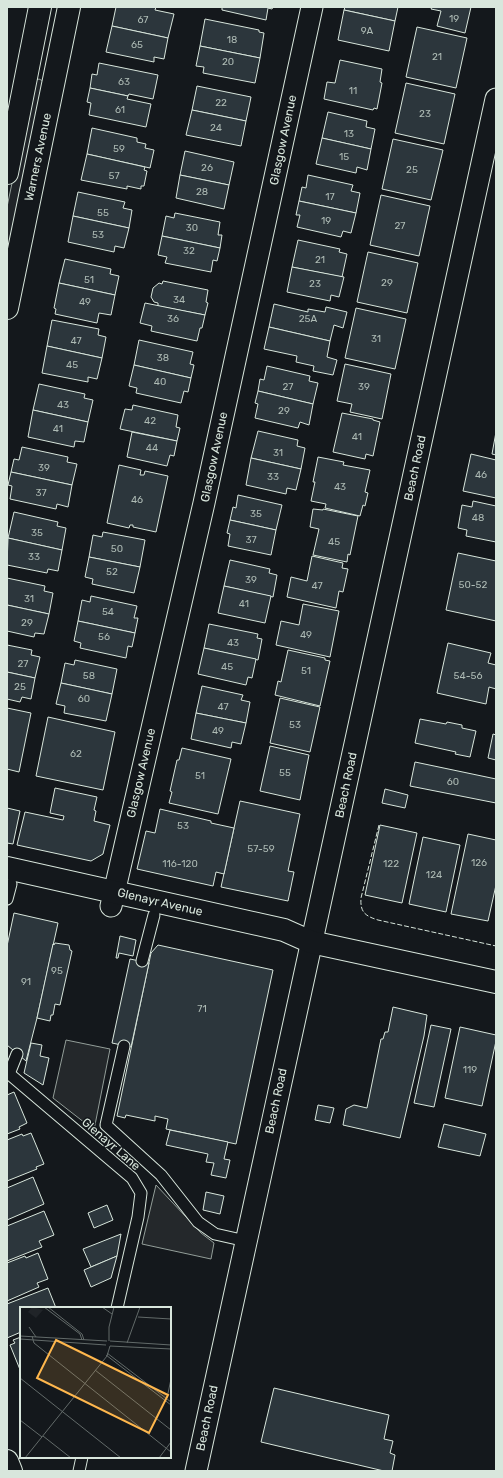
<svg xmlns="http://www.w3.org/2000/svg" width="503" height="1478" font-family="Rubik,sans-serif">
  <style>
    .green { fill: #202428; stroke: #939e99 }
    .parking { fill: #24282b; stroke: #939e99 }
    .building { fill: #2c363c; stroke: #d8e6dc }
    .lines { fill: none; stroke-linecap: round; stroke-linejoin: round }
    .lane-casing { stroke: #d8e6dc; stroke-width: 13 }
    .street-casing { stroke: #d8e6dc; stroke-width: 23 }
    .secondary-casing { stroke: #d8e6dc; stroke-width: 24 }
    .lane { stroke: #14181c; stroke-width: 11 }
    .street { stroke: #14181c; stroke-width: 21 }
    .secondary { stroke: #14181c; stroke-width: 22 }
    .fence { stroke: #d8e6dc; stroke-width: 1; stroke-dasharray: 5 2; stroke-linecap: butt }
    .labels { text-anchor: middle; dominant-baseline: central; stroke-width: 3; stroke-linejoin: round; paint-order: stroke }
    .number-label { font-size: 10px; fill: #adbab4 }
    .street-label { font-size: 12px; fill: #d8e6dc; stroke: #14181c }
    .inset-road { fill: none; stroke: #626a69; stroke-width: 1 }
    .view { fill: #ffb74d; fill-opacity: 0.15; stroke: #ffb74d; stroke-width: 2 }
    .inset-edge { fill: none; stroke: #d8e6dc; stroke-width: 2 }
  </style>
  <rect width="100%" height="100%" fill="#14181c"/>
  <path class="green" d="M39,79L45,82L7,275V207L33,83L36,80Z"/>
  <g class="parking">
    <path d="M66,1040L110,1049L94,1130L53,1098Z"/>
    <path d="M156,1185L201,1233L214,1243L211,1259L142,1244Z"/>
  </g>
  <g class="building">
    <path d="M116,7H156L155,10L174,14L168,38L112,26Z"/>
    <path d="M222,7H273L272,9L268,8L266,20L222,10Z"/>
    <path d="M345,7H398L395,21L344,10Z"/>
    <path d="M432,7H471L465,33L437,26L441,11L431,9Z"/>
    <path d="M344,10L395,21L389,51L338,40Z"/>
    <path d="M205,19L259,30V32L264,33L260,58L200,46Z"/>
    <path d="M112,26L168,38L164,59L154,57V62L106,52Z"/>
    <path d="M417,27L467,38L456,88L406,77Z"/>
    <path d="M200,46L260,58L255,83L203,73L204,67L196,66Z"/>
    <path d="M340,60L382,69L380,82L382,83L377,109L374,108L373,110L324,99L327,82L335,83Z"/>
    <path d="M99,63L158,75L153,99L129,94L128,96L90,88L92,74L97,75Z"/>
    <path d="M406,83L455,94L444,144L395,133Z"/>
    <path d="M197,86L251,97L246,121L192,110Z"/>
    <path d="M90,88L128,96L127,99L151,104L146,127L89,115L91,103L87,102Z"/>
    <path d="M192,110L246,121L241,146L186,135Z"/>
    <path d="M328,112L367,121L366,127L375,129L371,149L322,138Z"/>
    <path d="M92,128L137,138V142L146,144L145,148L154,150L150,168L87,154Z"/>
    <path d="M322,138L371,149L367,170L357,167L356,173L316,164Z"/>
    <path d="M393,139L443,150L431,200L382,189Z"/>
    <path d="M185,151L234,162L229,185L180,175Z"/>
    <path d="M87,154L145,167L144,170L147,171L144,186H141V189L127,186V189L81,180Z"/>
    <path d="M180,175L229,185L224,209L176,198Z"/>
    <path d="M308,175L353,185L351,191L360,193L356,213L299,201L302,187L306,188Z"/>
    <path d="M78,192L125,202L123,208L132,210L129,228L73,216Z"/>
    <path d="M381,195L430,206L419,256L370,245Z"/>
    <path d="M299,201L356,213L351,233L343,231L341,237L297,227L300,215H296Z"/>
    <path d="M175,213L220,222L218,235H222L220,248L162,236L166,216L174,218Z"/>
    <path d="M73,216L129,228L124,248L115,246L114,252L68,242Z"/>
    <path d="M162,236L220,248L217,261L213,260L211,272L165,263L167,257L158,255Z"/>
    <path d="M298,240L340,249L339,252L347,254L342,277L292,267Z"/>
    <path d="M368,252L418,263L407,313L357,302Z"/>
    <path d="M65,259L111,269L110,274L119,276L115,295L59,283Z"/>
    <path d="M292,267L344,277L339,297L331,295L330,301L287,292Z"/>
    <path d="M163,281L208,290L206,302L208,303L205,315L158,306V303L154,302L151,297L153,288L159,283L162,284Z"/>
    <path d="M59,283L115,295L111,315L99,313L97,323L55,314L56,309L54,308Z"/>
    <path d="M145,303L205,315L202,328H200L197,341L151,331L152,326L140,323Z"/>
    <path d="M274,304L308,312V309L325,312L326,307L347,312L343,328L334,325L330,341L269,327Z"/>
    <path d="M356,308L406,319L395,369L345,358Z"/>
    <path d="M52,320L99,329L98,335L106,337L102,358L47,346Z"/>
    <path d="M269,327L330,341L327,357L337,360L333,375L313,371L314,366L296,362L297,356L264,349Z"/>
    <path d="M139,340L193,352L190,364L194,365L191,378L134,365Z"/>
    <path d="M47,346L102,358L97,379L88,377V382L42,373Z"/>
    <path d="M345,364L391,374L382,419L350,412L352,404L337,401Z"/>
    <path d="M134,365L191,378L188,392L184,391L181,403L136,393L137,388L129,386Z"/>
    <path d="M267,366L310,376L309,381L318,383L313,404L258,391L260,379L264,380Z"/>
    <path d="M39,384L85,394L84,398L93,400L88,422L33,410Z"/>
    <path d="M258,391L313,404L309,425L300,422L298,428L255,418L258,404L255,403Z"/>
    <path d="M133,405L178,415L176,427L180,428L177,441L120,429L125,409L132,410Z"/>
    <path d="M33,410L88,422L84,442L75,441L74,447L28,437Z"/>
    <path d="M342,413L373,419V420L380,422L373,456L366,454L365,459L333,452Z"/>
    <path d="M258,431L298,440L297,446L305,448L301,469L251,458Z"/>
    <path d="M132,432L177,441L174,456L170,455L167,466L127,457Z"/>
    <path d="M496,432V455L492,454Z"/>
    <path d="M22,447L68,457L67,462L77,464L72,485L11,472L14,459L19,460Z"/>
    <path d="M471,454L496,460V498L463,491Z"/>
    <path d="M318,457L344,462L343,465L370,470L365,492L368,493L365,506L363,505L360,516L325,508L326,504L311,501L315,482H313Z"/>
    <path d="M251,458L301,469L296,490L287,488L286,494L246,485Z"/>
    <path d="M119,465L141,470L140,475H144L145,471L168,476L156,532L133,527V525H130L129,528L107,523Z"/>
    <path d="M11,472L72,485L68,507L57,504L56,509L10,499L12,486L8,485Z"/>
    <path d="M238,495L282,505L276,530L230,520L233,507L236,508Z"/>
    <path d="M473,501L496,506V542L466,536L467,530L458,528L462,505L472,507Z"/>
    <path d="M313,509L323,510V509L358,516L350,555L348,554L347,562L313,555L319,529L310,527Z"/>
    <path d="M14,512L58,522L57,526L66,528L62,550L8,538Z"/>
    <path d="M230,520L276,530L271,555L228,546L230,534L227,533Z"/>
    <path d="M103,532L145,540L140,567L89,557L93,535L102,537Z"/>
    <path d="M8,538L62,550L58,571L48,569L47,573L7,565Z"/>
    <path d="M458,553L496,561V621L446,610Z"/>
    <path d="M312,556L343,563L342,568L348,569L343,592L339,591L336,608L287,597L291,577L307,581Z"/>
    <path d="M89,557L140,567L134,593L92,584L93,579L85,577Z"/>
    <path d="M230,560L270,569L269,573L277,575L273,597L224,586Z"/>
    <path d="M7,578L45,586L44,591L53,593L49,614L7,605Z"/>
    <path d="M224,586L271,596L265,623L218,613Z"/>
    <path d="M91,596L137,606L134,618H138L135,633L78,621L82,600L90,602Z"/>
    <path d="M303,604L339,611L330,657L276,645L281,621L299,625Z"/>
    <path d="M7,605L49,614L44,634L35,633L34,637L7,631Z"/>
    <path d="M78,621L135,633L132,647L128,646L126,658L80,648L81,643L74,641Z"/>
    <path d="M209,624L258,634L257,638L262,639L258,660L204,648Z"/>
    <path d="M448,643L491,653L488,663L496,665V689L489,687L486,704L437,693Z"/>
    <path d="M7,645L32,650L31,655L40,657L35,678L7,672Z"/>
    <path d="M204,648L256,659L252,678L248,677L246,685L198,674Z"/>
    <path d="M288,650L325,658V660L330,661L320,706L275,695L278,681L281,682Z"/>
    <path d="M75,660L117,669L112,694L61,683L65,663L74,665Z"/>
    <path d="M7,672L35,678L31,699L22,697L20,702L7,699Z"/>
    <path d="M61,683L112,694L106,721L64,713L65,706L56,704Z"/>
    <path d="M202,686L243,695L241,700L250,702L246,723L196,713Z"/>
    <path d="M280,698L320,707L310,752L270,743Z"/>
    <path d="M7,708L31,713L19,772L7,769Z"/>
    <path d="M196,713L246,723L241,744L232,742L231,748L191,739Z"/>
    <path d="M48,717L115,732L103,790L36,776Z"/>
    <path d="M420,719L446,724L447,722L462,725V728L476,731L470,757L455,754L456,752L415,743Z"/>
    <path d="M493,734L496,735V760L488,758Z"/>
    <path d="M270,746L309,755L300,800L260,791Z"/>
    <path d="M182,748L231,759L218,814L169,803L172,792L170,791L177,760H179Z"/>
    <path d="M415,762L496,779V803L410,786Z"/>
    <path d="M55,788L97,797L94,810L96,811L94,821L110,825L103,854L91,861L17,845L25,812L63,820L64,816L50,813Z"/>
    <path d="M385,789L408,795L405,808L382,803Z"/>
    <path d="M240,801L300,814L288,871L294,872L288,901L221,887Z"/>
    <path d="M7,808L20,811L13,844L7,843Z"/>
    <path d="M160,809L211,821V823L234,828L224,874L216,872L213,886L137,869L146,831L155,833Z"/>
    <path d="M380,825L417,833L402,903L365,895Z"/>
    <path d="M468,834L496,840V885L488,921L451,914Z"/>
    <path d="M423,837L460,845L446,912L409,904Z"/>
    <path d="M14,913L58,923L37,1018L26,1061L7,1045V946Z"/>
    <path d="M120,936L136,940L133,956L119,953L118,958H116Z"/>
    <path d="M55,943L69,945L70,950L72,951L60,1005L55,1004L53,1015H51L50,1021L37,1018L53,944L54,945Z"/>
    <path d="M158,945L273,970L236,1144L166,1129L168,1119L155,1116V1121L126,1115L125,1118L117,1116L151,953Z"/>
    <path d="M130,959L149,963L131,1047L112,1043Z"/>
    <path d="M393,1007L427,1015L424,1036L400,1138L343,1125L346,1109L354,1105L367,1108L381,1039H383L385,1032H388Z"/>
    <path d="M431,1025L451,1029L434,1107L414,1103Z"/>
    <path d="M460,1027L496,1035V1041L482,1106L445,1098Z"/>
    <path d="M31,1043L42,1045L40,1056L49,1058L43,1085L24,1073Z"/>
    <path d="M14,1092L27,1123L19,1127L20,1129L7,1134V1095Z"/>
    <path d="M318,1105L334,1108L330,1123L315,1120Z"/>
    <path d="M444,1124L486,1134L480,1156L438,1147Z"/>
    <path d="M170,1130L228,1142L224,1159L230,1160L226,1178L211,1175L214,1163L206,1162L208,1154L166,1145Z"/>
    <path d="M31,1133L44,1164L36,1167L37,1169L7,1181V1140L22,1134L23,1136Z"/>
    <path d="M33,1177L44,1204L7,1220V1188Z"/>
    <path d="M206,1192L224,1196L220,1214L203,1210Z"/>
    <path d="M107,1205L113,1220L94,1228L88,1213Z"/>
    <path d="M44,1211L54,1235L39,1241L42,1247L7,1261V1226Z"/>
    <path d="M121,1234L117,1256L91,1267L83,1249Z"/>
    <path d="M38,1253L48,1279L37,1283L39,1287L7,1301V1263L25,1256L26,1258Z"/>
    <path d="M117,1256L111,1278L91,1287L84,1270Z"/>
    <path d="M48,1288L56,1308H21V1332L7,1338V1304Z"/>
    <path d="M21,1337V1372L10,1345L15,1343L13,1340Z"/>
    <path d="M274,1388L389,1415L384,1439L393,1441L390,1453L395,1455L392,1471H384L261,1442Z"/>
  </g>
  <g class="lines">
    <defs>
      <g id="lane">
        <path d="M7,899L11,884"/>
        <path d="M142,961L154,915"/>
        <path d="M124,1046L106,1125L161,1175L198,1222L215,1234L246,1241"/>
        <path d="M7,1072L132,1178L141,1193L138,1217L117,1308"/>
        <path d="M9,1074L17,1054"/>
        <path d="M79,1471L82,1457"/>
      </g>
      <g id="street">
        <path d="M111,906L204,503L312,7"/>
        <path d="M196,1471L496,99"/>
      </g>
      <g id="secondary">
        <path d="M7,173L40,7"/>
        <path d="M7,308L69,7"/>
        <path d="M7,868L284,930L311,942L496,982"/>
        <path d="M7,1461L11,1471"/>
      </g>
    </defs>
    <use href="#lane" class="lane-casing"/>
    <use href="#street" class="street-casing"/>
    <use href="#secondary" class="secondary-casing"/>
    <use href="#lane" class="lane"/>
    <use href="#street" class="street"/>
    <use href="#secondary" class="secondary"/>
    <path class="fence" d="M379,825L361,898C360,912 365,916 378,920L496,946"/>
  </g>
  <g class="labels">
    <g class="number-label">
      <text x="454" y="19">19</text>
      <text x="143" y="20">67</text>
      <text x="367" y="31">9A</text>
      <text x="232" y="40">18</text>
      <text x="137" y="45">65</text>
      <text x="437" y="57">21</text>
      <text x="228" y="62">20</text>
      <text x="124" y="82">63</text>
      <text x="353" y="91">11</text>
      <text x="221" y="103">22</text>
      <text x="120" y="110">61</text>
      <text x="425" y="114">23</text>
      <text x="216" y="128">24</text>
      <text x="349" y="134">13</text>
      <text x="119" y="149">59</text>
      <text x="344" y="157">15</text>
      <text x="207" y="168">26</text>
      <text x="412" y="170">25</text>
      <text x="114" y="176">57</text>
      <text x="202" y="192">28</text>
      <text x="330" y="197">17</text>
      <text x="103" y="213">55</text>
      <text x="326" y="221">19</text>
      <text x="400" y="226">27</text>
      <text x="192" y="228">30</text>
      <text x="98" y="235">53</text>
      <text x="189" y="251">32</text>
      <text x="320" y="260">21</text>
      <text x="89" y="280">51</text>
      <text x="387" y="283">29</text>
      <text x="315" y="284">23</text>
      <text x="179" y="300">34</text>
      <text x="85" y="302">49</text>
      <text x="173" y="319">36</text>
      <text x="308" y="319">25A</text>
      <text x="376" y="339">31</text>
      <text x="76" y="341">47</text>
      <text x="163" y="358">38</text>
      <text x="72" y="365">45</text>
      <text x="160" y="382">40</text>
      <text x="288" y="387">27</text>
      <text x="364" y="387">39</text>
      <text x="63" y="405">43</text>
      <text x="284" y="411">29</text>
      <text x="150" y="421">42</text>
      <text x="58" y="429">41</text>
      <text x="357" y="437">41</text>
      <text x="152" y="448">44</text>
      <text x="278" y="453">31</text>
      <text x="44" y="468">39</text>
      <text x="481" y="475">46</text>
      <text x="273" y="477">33</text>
      <text x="340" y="487">43</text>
      <text x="41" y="493">37</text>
      <text x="137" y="500">46</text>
      <text x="256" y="514">35</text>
      <text x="478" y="518">48</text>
      <text x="37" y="533">35</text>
      <text x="251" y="540">37</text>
      <text x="334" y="542">45</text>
      <text x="117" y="549">50</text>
      <text x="34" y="557">33</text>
      <text x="112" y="572">52</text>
      <text x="251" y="580">39</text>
      <text x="473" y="585">50-52</text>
      <text x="317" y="586">47</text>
      <text x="29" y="599">31</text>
      <text x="244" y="604">41</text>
      <text x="108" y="612">54</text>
      <text x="27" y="623">29</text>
      <text x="306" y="635">49</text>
      <text x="104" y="637">56</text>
      <text x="233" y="643">43</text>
      <text x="23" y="664">27</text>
      <text x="227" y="667">45</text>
      <text x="306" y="671">51</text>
      <text x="89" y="676">58</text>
      <text x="468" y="676">54-56</text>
      <text x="20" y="687">25</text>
      <text x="84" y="699">60</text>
      <text x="223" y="707">47</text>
      <text x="295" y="725">53</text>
      <text x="218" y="731">49</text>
      <text x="76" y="754">62</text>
      <text x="285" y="773">55</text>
      <text x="200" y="776">51</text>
      <text x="453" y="782">60</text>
      <text x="183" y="826">53</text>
      <text x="261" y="849">57-59</text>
      <text x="479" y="863">126</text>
      <text x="180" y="864">116-120</text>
      <text x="391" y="864">122</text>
      <text x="434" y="875">124</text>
      <text x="57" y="971">95</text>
      <text x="26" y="982">91</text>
      <text x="202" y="1009">71</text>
      <text x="470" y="1070">119</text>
    </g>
    <g class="street-label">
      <text transform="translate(283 140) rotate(-78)">Glasgow Avenue</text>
      <text transform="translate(38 157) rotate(-78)">Warners Avenue</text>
      <text transform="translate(214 457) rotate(-78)">Glasgow Avenue</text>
      <text transform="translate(415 468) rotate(-78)">Beach Road</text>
      <text transform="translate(141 773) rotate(-77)">Glasgow Avenue</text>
      <text transform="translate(346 785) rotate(-78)">Beach Road</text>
      <text transform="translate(160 902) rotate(13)">Glenayr Avenue</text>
      <text transform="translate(276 1101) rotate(-78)">Beach Road</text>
      <text transform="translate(111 1144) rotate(41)">Glenayr Lane</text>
      <text transform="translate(207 1418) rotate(-78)">Beach Road</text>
    </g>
  </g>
  <g transform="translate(20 1307)">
    <rect width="151" height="151" fill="#14181c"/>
    <path d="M12,0L23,3L16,11L8,5Z" fill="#202428"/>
    <path class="inset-road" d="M24,0L60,27L62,33M28,0L62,27L64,33M82,0L92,7M118,10L151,12M9,20L16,30M0,29L87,34M12,29L14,36L151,145M0,32L86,38M89,34V20L94,0M90,34L151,38M107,36L120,0M90,39L151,42M87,46L151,95M86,48L151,98M75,63L151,123M0,71L101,151M147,91L151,72M0,113L22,130M23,129L51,151M5,151L87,49L90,39M139,151L151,135"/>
    <path class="view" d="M36,33L148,88L129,126L17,71Z"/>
    <rect width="151" height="151" class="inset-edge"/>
  </g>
  <rect width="503" height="1478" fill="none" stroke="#d8e6dc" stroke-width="16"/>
</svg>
